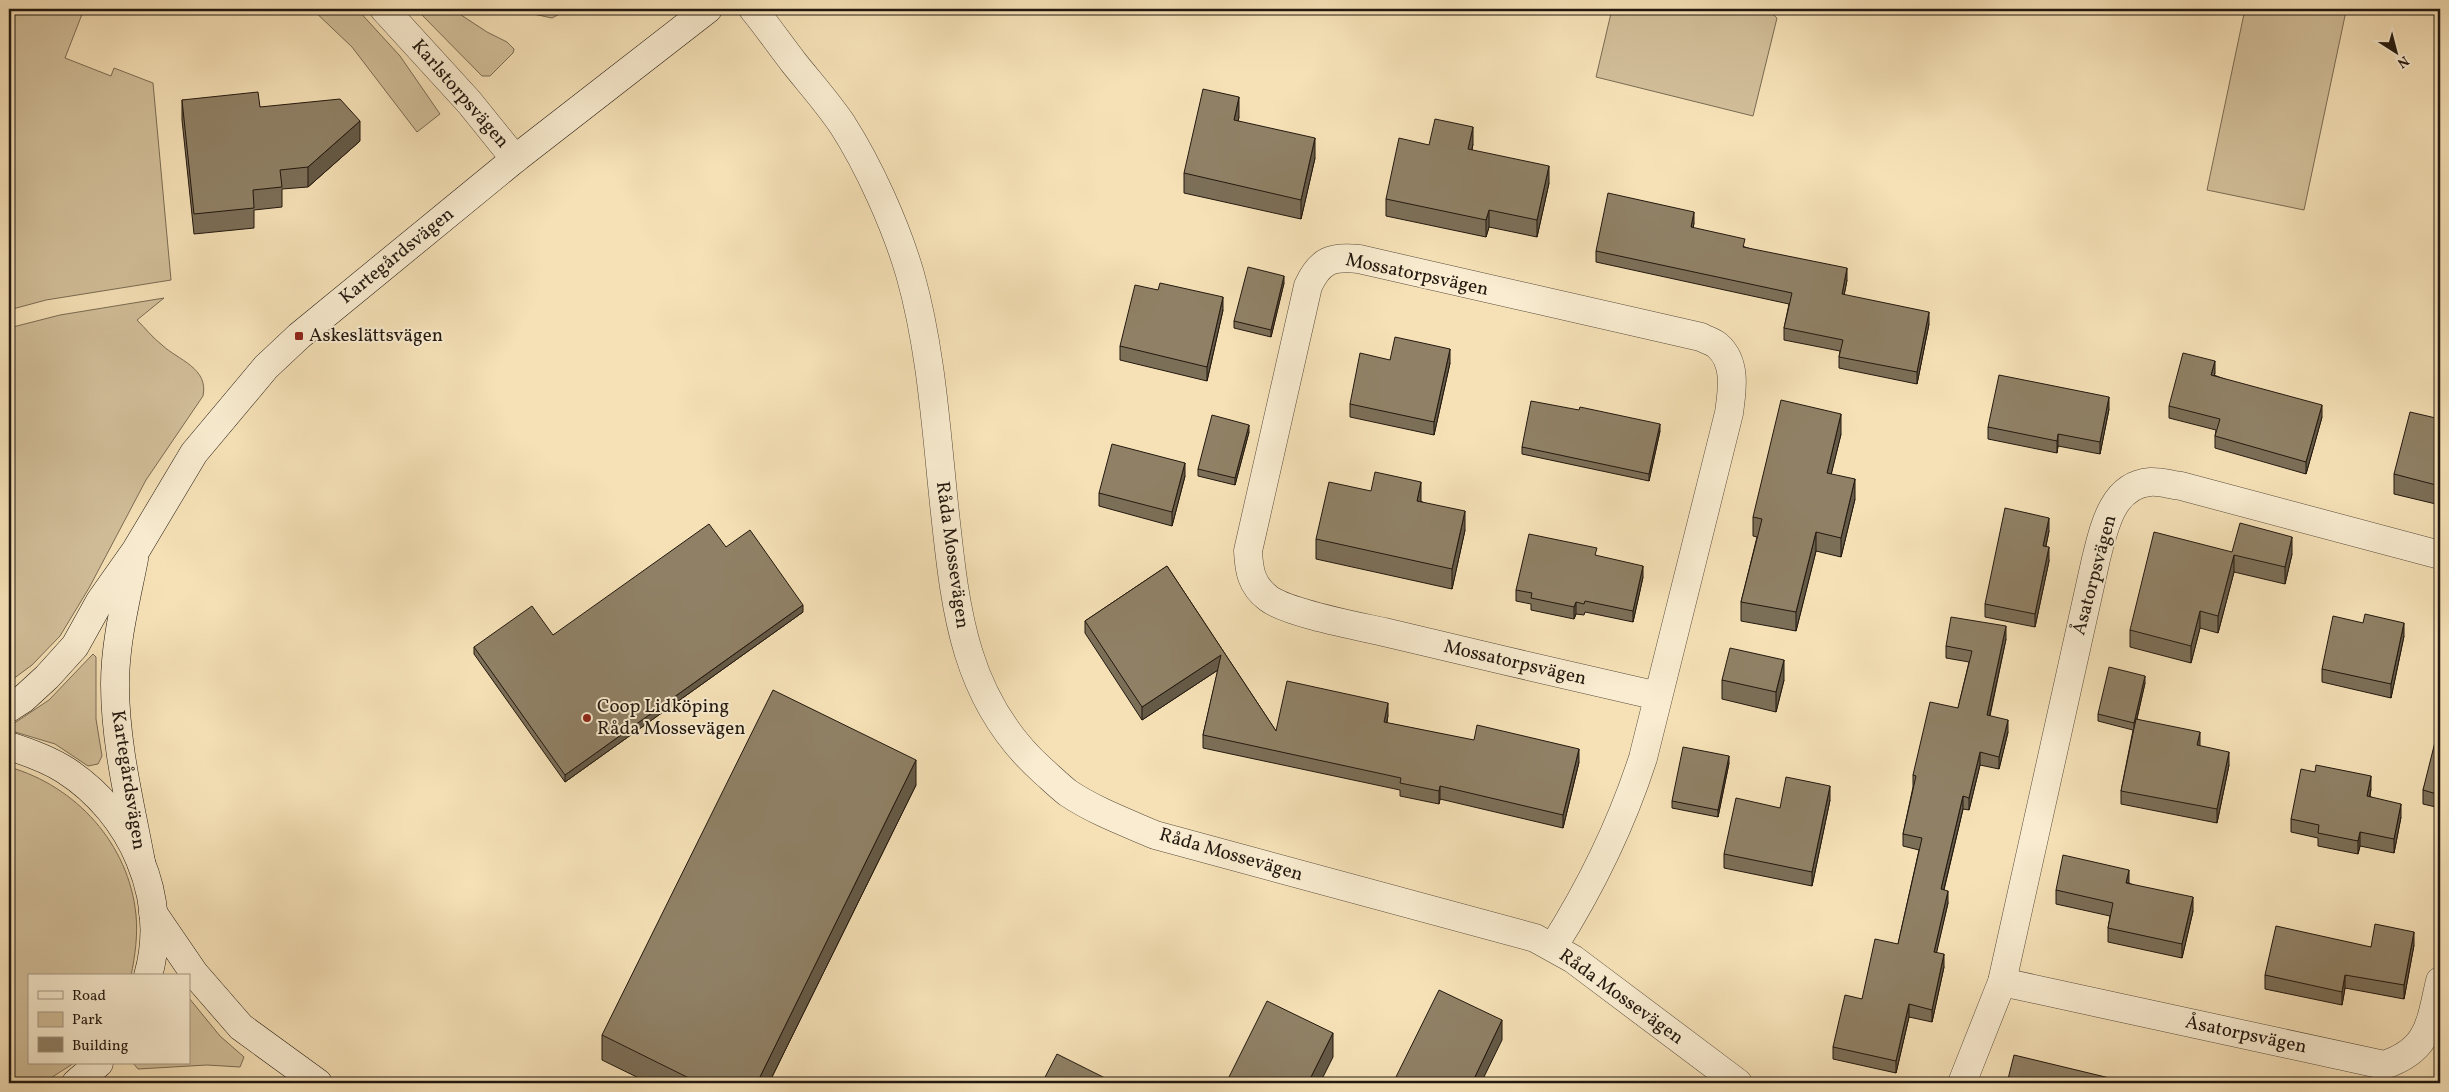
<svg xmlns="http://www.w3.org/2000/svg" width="2449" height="1092" font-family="Vollkorn,serif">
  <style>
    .green { fill: #d2bf9a; stroke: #7a6c54 }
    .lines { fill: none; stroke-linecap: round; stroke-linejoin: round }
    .street-casing { stroke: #574a39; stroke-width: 29 }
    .secondary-casing { stroke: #22180f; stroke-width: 29 }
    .street { stroke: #f9ecd0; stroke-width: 28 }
    .secondary { stroke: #f9ecd0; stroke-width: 28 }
    .wall { fill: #7c6f58; stroke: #22180f }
    .shaded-wall { fill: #655a47; stroke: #22180f }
    .building { fill: #908166; stroke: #22180f }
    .poi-dot { fill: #8f2418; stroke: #f9ecd0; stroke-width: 2 }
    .labels { text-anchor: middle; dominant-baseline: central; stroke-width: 4; stroke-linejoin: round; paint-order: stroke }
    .street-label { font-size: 19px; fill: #22180f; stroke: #f9ecd0 }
    .poi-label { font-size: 19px; fill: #22180f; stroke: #f9ecd0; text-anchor: start }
  </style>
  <rect width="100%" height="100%" fill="#f6e1b7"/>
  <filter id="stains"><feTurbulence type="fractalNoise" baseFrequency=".004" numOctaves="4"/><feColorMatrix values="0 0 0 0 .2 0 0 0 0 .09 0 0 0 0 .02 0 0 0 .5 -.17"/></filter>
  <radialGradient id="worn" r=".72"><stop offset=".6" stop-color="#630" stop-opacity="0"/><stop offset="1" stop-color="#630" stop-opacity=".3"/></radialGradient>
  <g class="green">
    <path d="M9,9H84L65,58L111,76L114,68L153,83L171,280L46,300L9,310Z"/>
    <path d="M312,9H357L400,56L440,114L417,132L352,47Z"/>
    <path d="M419,9H452L487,32L507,42L514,49L513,53L490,76H482L419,12Z"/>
    <path d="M510,9H569L552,18Z"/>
    <path d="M1612,9H1767L1777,18L1753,116L1596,77Z"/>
    <path d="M2245,9H2334L2346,11L2304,210L2207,190Z"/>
    <path d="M164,298L137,320C145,328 153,338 162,345C178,360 209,368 203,396L146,480L89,588L60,636L32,665L9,682V328L60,315Z"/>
    <path d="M93,654L96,657V719L102,756L98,764L88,766L55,744L15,732L12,729L13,724L49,700Z"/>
    <path d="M9,767C76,786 129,844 136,915C138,935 135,956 131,976H29V1063H74L43,1083H9Z"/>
    <path d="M189,998L220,1036L244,1057L240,1067L207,1065L138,1069L133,1063H189Z"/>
  </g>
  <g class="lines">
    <defs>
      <g id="street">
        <path d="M384,9L469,102L515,159"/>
        <path d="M753,9C767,26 780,45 794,63C810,83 827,102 842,124C869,166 896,226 910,274C931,348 936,428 944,504C955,605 962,698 1042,770C1051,778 1059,786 1068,793C1095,811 1125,822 1155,835L1535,938L1573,959L1738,1083"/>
        <path d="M1553,947C1591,887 1621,826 1643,758L1729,413C1732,391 1737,363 1718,346C1714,342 1706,340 1701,337L1359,259C1332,256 1320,260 1308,286L1248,551C1249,570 1251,585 1268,598C1287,613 1357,626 1384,632C1475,654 1567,675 1658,696"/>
        <path d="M2002,982L2384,1065C2430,1050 2430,1023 2440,981"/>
        <path d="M1962,1083L2002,982L2096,559C2104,528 2112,485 2150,482C2159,481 2171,485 2181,486L2440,555"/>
      </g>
      <g id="secondary">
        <path d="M134,559C126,600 115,642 115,684C115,744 130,803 141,862"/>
        <path d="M9,708L23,699L47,677L75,646L100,601L136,550L194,453L266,367L299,336L515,159L708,9"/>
        <path d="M9,746C28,752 48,759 65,770C132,813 170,898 148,976"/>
        <path d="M153,913L194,973L241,1027L318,1083"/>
        <path d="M76,1083L99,1063"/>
      </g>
    </defs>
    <use href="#street" class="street-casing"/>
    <use href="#secondary" class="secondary-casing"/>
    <use href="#street" class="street"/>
    <use href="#secondary" class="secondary"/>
  </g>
  <g class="wall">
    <path d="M182,100L260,107L360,141L308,187L282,189V207L254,210V228L194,234L182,120Z"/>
    <path d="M1239,117L1238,121L1315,158L1301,219L1184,193V173Z"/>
    <path d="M1473,144L1472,150L1549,183L1537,237L1489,227L1486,237L1386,216V199L1429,145Z"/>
    <path d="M1694,223L1693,228L1745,247L1847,280L1844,295L1929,324L1917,384L1839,368V357L1840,351L1784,340V328L1789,304L1596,262V251Z"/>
    <path d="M1284,283L1271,337L1234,328V321Z"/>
    <path d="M1223,310L1207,381L1120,360V346Z"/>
    <path d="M1390,360L1450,363L1434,435L1350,417V404Z"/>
    <path d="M2215,373L2214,375L2322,417L2306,474L2215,448V436L2216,430L2169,418V406Z"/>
    <path d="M2109,409L2100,454L2058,446L2057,453L1988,439V427Z"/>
    <path d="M2440,419V505L2394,494V474Z"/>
    <path d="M1660,431L1649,481L1522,454V447Z"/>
    <path d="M1249,432L1235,485L1198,476V469Z"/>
    <path d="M1841,434L1831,474L1855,499L1841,557L1816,551L1796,631L1741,621V602L1757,537L1753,536V517Z"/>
    <path d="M1185,476L1172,526L1099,506V493Z"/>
    <path d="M1421,501L1465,530L1452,589L1316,559V539Z"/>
    <path d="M2049,531L2046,546L2049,561L2035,627L1985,617V604Z"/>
    <path d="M726,547L803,612L565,782L474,654V647L553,635Z"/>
    <path d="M2232,552L2292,554L2285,584L2234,572L2218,633L2200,628L2191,663L2130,647V630Z"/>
    <path d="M1597,556L1643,577L1633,622L1585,612L1584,615L1576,614L1574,619L1531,610V604L1516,601V590Z"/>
    <path d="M1167,566L1276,731L1388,715L1387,723L1579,762L1563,828L1440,799L1439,804L1400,796V790L1203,748V735L1218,670L1142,720L1085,633V621Z"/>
    <path d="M2404,636L2391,698L2322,682V669Z"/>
    <path d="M2006,639L1990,716L2008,732L1999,769L1980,765L1969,810L1963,809L1944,890L1948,903L1936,953L1944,967L1932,1022L1909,1017L1896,1073L1833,1059V1047L1862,999L1898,944L1919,850L1903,846V834L1913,787V775L1958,708L1969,662L1946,658V646Z"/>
    <path d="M1722,680H1784L1776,712L1722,699Z"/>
    <path d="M2145,683L2137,719L2200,746L2229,765L2217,823L2121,804V791L2133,730L2098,721V714Z"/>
    <path d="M2440,740V808L2423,804V790Z"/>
    <path d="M1729,763L1718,817L1672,808V801Z"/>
    <path d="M916,785L769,1083H649L602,1060V1035Z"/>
    <path d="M2371,789L2370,796L2401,817L2394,853L2360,846L2358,854L2318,846V838L2291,832V819Z"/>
    <path d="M1830,800L1812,886L1724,868V854L1780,808Z"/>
    <path d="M2129,883L2193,911L2182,958L2108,942V928L2110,916L2056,904V890Z"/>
    <path d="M2414,945L2404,999L2345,988L2342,1005L2265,989V975L2371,947Z"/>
  </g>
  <g class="shaded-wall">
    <path d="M1239,97V117L1234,139V120Z"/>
    <path d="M360,121V141L308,187V167Z"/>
    <path d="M1473,127V144L1468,166V149Z"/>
    <path d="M1315,138V158L1301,219V200Z"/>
    <path d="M1549,166V183L1537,237V220Z"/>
    <path d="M1489,210V227L1486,237V220Z"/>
    <path d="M1694,212V223L1691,239V227Z"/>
    <path d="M1847,268V280L1842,306V294Z"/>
    <path d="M1284,276V283L1271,337V330Z"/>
    <path d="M1223,297V310L1207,381V367Z"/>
    <path d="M1929,312V324L1917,384V372Z"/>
    <path d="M1450,349V363L1434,435V422Z"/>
    <path d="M2215,361V373L2211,387V375Z"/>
    <path d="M2109,397V409L2100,454V442Z"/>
    <path d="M2322,405V417L2306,474V462Z"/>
    <path d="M1841,414V434L1827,492V473Z"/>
    <path d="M1660,424V431L1649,481V474Z"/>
    <path d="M1249,425V432L1235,485V478Z"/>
    <path d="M2058,434V446L2057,453V441Z"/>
    <path d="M1185,463V476L1172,526V512Z"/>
    <path d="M1855,479V499L1841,557V538Z"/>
    <path d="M1421,482V502L1417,501Z"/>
    <path d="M1465,511V530L1452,589V569Z"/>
    <path d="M2049,518V531L2043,559V546Z"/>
    <path d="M1816,532V551L1796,631V612Z"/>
    <path d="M2292,537V554L2285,584V567Z"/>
    <path d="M2049,547V561L2035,627V614Z"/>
    <path d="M2234,555V572L2218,633V616Z"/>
    <path d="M1643,566V577L1633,622V611Z"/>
    <path d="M1576,602V614L1574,619V607Z"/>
    <path d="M803,605V612L565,782V775Z"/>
    <path d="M2200,611V628L2191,663V646Z"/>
    <path d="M2404,623V636L2391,698V684Z"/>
    <path d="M2006,626V639L1987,727V715Z"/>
    <path d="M1221,655V668L1142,720V707Z"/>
    <path d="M1784,660V680L1776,712V692Z"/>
    <path d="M2145,676V683L2134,730V723Z"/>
    <path d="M1388,703V715L1384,735V722Z"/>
    <path d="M2008,720V732L1999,769V757Z"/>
    <path d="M2200,732V746L2197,745Z"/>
    <path d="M1579,749V762L1563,828V815Z"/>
    <path d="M1980,752V765L1969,810V798Z"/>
    <path d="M2229,752V765L2217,823V809Z"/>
    <path d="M1729,756V763L1718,817V810Z"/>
    <path d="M916,760V785L769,1083H757Z"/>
    <path d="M2371,776V789L2367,809V796Z"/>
    <path d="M1440,786V799L1439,804V791Z"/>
    <path d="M1830,786V800L1812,886V872Z"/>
    <path d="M1963,796V809L1941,901V889Z"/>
    <path d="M2401,804V817L2394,853V839Z"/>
    <path d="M2360,832V846L2358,854V841Z"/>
    <path d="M2129,870V883H2126Z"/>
    <path d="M1948,891V903L1934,964V952Z"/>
    <path d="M2193,897V911L2182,958V944Z"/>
    <path d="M2414,932V945L2404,999V985Z"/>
    <path d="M1944,954V967L1932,1022V1010Z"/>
    <path d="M2345,975V988L2342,1005V992Z"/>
    <path d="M1909,1004V1017L1896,1073V1061Z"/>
    <path d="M1502,1020V1040L1481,1083H1472Z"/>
    <path d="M1333,1033V1057L1320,1083H1308Z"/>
  </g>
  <g class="building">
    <path d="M1203,89L1239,97L1234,120L1315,138L1301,200L1184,173Z"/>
    <path d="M258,92L260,107L340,99L360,121L308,167L280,170L282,187L253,190L254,208L194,214L182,100Z"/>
    <path d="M1435,119L1473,127L1468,149L1549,166L1537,220L1489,210L1486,220L1386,199L1399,138L1429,145Z"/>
    <path d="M1608,193L1694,212L1691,227L1745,239L1743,247L1847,268L1842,294L1929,312L1917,372L1839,357L1843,340L1784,328L1792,293L1596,251Z"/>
    <path d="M1248,267L1284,276L1271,330L1234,321Z"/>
    <path d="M1160,283L1223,297L1207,367L1120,346L1135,285L1158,290Z"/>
    <path d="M1395,337L1450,349L1434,422L1350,404L1360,353L1390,360Z"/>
    <path d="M2183,353L2215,361L2211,375L2322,405L2306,462L2215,436L2220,419L2169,406Z"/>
    <path d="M1999,375L2109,397L2100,442L2058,434L2057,441L1988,427Z"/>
    <path d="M1781,400L1841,414L1827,473L1855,479L1841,538L1816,532L1796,612L1741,602L1762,519L1753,517Z"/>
    <path d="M1531,401L1579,410L1580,407L1660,424L1649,474L1522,447Z"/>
    <path d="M2410,412L2440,419V486L2394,474Z"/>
    <path d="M1212,415L1249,425L1235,478L1198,469Z"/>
    <path d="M1112,444L1185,463L1172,512L1099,493Z"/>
    <path d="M1375,472L1421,482L1417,501L1465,511L1452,569L1316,539L1329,482L1371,491Z"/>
    <path d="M2005,508L2049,518L2043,546L2049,547L2035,614L1985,604Z"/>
    <path d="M2240,523L2292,537L2285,567L2234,555L2218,616L2200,611L2191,646L2130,630L2154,532L2232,552Z"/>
    <path d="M709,524L726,547L750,530L803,605L565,775L474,647L532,606L553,635Z"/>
    <path d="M1529,534L1597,548L1595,555L1643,566L1633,611L1585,601L1584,604L1576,602L1574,607L1531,598L1532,593L1516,590Z"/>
    <path d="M1167,566L1276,731L1287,681L1388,703L1384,722L1474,740L1477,725L1579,749L1563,815L1440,786L1439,791L1400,783L1401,778L1203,735L1221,655L1142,707L1085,621Z"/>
    <path d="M2365,614L2404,623L2391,684L2322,669L2333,616L2363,623Z"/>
    <path d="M1951,617L2006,626L1987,715L2008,720L1999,757L1980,752L1969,798L1963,796L1941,889L1948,891L1934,952L1944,954L1932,1010L1909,1004L1896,1061L1833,1047L1845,995L1862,999L1875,939L1898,944L1922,838L1903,834L1916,776L1913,775L1930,702L1958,708L1972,651L1946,646Z"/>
    <path d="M1730,648L1784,660L1776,692L1722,680Z"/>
    <path d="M2109,667L2145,676L2134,723L2098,714Z"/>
    <path d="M773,690L916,760L757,1083H699L602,1035Z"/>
    <path d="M2136,719L2200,732L2197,745L2229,752L2217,809L2121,791Z"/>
    <path d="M2436,738L2440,740V795L2423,790Z"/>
    <path d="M1683,747L1729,756L1718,810L1672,801Z"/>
    <path d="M2316,765L2371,776L2367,796L2401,804L2394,839L2360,832L2358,841L2318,833L2319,825L2291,819L2301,769L2315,772Z"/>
    <path d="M1786,777L1830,786L1812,872L1724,854L1736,798L1780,808Z"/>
    <path d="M2063,855L2129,870L2126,883L2193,897L2182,944L2108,928L2113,903L2056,890Z"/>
    <path d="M2375,924L2414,932L2404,985L2345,975L2342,992L2265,975L2276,926L2371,947Z"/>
    <path d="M1439,990L1502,1020L1472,1083H1393Z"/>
    <path d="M1267,1001L1333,1033L1308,1083H1226Z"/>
    <path d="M1057,1054L1105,1078L1102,1083H1042Z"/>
    <path d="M2014,1055L2122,1081V1083H2007Z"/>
  </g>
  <g class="poi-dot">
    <rect x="294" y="331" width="10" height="10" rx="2.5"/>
    <circle cx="587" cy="718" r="5"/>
  </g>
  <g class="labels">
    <g class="street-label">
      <text transform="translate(460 94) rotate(49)">Karlstorpsvägen</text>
      <text transform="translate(397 256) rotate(-39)">Kartegårdsvägen</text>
      <text transform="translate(1417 275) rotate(12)">Mossatorpsvägen</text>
      <text transform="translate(952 555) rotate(82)">Råda Mossevägen</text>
      <text transform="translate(2095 575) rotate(-75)">Åsatorpsvägen</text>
      <text transform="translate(1515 663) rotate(13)">Mossatorpsvägen</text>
      <text transform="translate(128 780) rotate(81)">Kartegårdsvägen</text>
      <text transform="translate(1231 855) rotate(16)">Råda Mossevägen</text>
      <text transform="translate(1621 997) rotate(36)">Råda Mossevägen</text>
      <text transform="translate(2246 1035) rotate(12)">Åsatorpsvägen</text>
    </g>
    <g class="poi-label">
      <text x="309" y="336">Askeslättsvägen</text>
      <text x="597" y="707">Coop Lidköping<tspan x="597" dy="22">Råda Mossevägen</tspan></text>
    </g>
  </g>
  <rect width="2449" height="1092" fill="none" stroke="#f6e1b7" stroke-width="30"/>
  <rect x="10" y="10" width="2429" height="1072" fill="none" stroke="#22180f" stroke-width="2.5"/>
  <rect x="15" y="15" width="2419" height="1062" fill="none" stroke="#22180f"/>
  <rect x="28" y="974" width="162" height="90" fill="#f9ecd0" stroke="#a39783"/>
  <rect x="38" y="991" width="25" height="8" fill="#f9ecd0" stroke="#a39783"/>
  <text x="72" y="1000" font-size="15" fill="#22180f">Road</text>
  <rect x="38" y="1012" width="25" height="15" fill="#d2bf9a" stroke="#a39783"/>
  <text x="72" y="1024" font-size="15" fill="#22180f">Park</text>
  <rect x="38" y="1037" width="25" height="15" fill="#908166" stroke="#a39783"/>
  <text x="72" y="1050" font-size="15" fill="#22180f">Building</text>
  <g transform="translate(2396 52) rotate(144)" stroke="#f9ecd0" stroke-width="4" paint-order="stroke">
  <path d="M0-4L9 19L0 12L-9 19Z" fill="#22180f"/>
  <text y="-8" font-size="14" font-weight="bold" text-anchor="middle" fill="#22180f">N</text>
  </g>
  <rect width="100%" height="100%" filter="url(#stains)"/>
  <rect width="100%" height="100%" fill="url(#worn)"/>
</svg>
